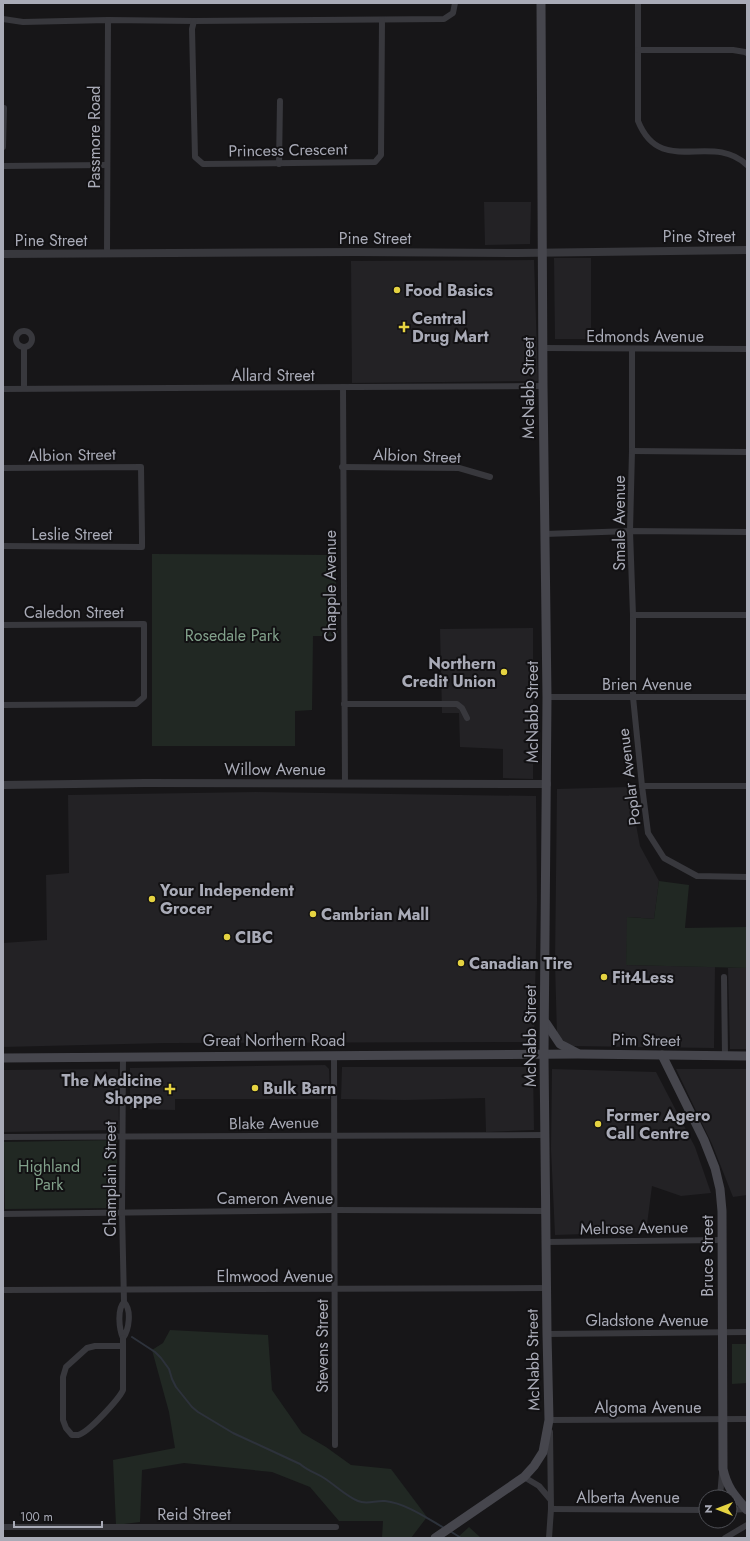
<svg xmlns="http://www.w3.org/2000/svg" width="750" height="1541" font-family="Jost,sans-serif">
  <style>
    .built { fill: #232225 }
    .green { fill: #212823 }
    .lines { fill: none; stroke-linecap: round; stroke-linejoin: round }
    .stream { stroke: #2d323b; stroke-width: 2 }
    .minor { stroke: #38383d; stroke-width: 6 }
    .tertiary { stroke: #38383d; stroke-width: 8 }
    .secondary { stroke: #46464d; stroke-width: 9 }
    .poi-dot { fill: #e5d341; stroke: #121113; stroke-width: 1.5 }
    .labels { text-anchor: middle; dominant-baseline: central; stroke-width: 4; stroke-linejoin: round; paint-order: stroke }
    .street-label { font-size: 16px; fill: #a9abb7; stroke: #121113 }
    .poi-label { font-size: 16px; font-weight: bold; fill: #a9abb7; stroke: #121113; text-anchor: start }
    .park-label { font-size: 16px; fill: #82a18b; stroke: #121113 }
  </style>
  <rect width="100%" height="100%" fill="#171618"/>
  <g class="built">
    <path d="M484,202H531L530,244L485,245Z"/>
    <path d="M554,258H591V339H555Z"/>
    <path d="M534,260L538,381L352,383L351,261Z"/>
    <path d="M533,628V779L503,778V749L460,747L459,713H442L440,629Z"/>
    <path d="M629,787L640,846L659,881L654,919L628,917L626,965L715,967L714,1048L570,1046L557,1035L555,963L557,789Z"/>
    <path d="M256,792L536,796L537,901L534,1042L166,1043L3,1047V943L47,940L46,875L69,873L68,795Z"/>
    <path d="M728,968H747V1049H730Z"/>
    <path d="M325,1065L329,1069L330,1099H175V1110L130,1109V1068Z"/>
    <path d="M342,1067H533L534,1130L486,1132L485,1098L405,1100L341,1099Z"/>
    <path d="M118,1069L119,1130L3,1132V1070Z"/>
    <path d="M552,1069L656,1072L695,1147L711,1193L681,1196L652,1186L646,1232L555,1235L551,1149Z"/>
    <path d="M676,1069H747V1195L733,1197L712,1144Z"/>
  </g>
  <g class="green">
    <path d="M152,554L335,555L338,636H313L312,710L295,711V746H152Z"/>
    <path d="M659,881L689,885L685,928L747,927V968L626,965L627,917L654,919Z"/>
    <path d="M117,1140V1208L5,1209L4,1142Z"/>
    <path d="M170,1330L268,1335L272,1390L302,1433L326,1447L351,1465L391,1469L427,1517L411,1538H382L383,1521H339L310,1487L272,1472L184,1463L142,1470L140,1522L116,1525L113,1460L175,1448L169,1412L152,1350L163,1343Z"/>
    <path d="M732,1344H747V1383L732,1384Z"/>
    <path d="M469,1527L481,1538H457Z"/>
  </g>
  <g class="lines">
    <g class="stream">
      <path d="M132,1337L155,1352L161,1358L169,1369L172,1379L176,1387L192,1407L198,1412L233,1433L300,1464C308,1471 316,1473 324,1478C335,1485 346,1496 358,1501C367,1505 376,1500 385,1501C405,1503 427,1518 444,1528"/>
      <path d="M450,1531L461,1538"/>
    </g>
    <g class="minor">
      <path d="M638,3V121C661,178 711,131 747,165"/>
      <path d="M3,19L23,22L108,20L194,21L444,19L453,13L455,3"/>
      <path d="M194,21L192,29L195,157L203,164L375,162L381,155L382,20"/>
      <path d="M638,50H733L745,52L747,53"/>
      <path d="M3,147L4,108"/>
      <path d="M279,164L280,101"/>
      <path d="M3,166L107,165"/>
      <path d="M107,254L108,20"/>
      <circle cx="24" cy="339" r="8"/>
      <path d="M24,347V388"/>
      <path d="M543,348L747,349"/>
      <path d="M632,349V451L630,531L633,615V697L642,786L648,833L664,858L697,876L747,877"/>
      <path d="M343,387L345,784"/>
      <path d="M3,389L543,386"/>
      <path d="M632,451L747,452"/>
      <path d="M342,467L459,468L490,477"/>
      <path d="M3,468L141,467L142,537V547L3,546"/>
      <path d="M545,534L630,531L747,532"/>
      <path d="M633,615H747"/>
      <path d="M3,625L144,624V697L136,704L3,705"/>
      <path d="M547,697H747"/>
      <path d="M344,704H457L462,708L467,718"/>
      <path d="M642,786H747"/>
      <path d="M724,977L725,1056"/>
      <path d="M334,1055L335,1445"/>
      <path d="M123,1056L122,1212L124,1302C117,1309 119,1329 123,1338C129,1330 132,1310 124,1302"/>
      <path d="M3,1137L545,1135"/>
      <path d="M3,1214L335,1210L546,1211"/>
      <path d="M546,1242L722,1240"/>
      <path d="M3,1290L547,1288"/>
      <path d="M547,1334L747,1332"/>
      <path d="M123,1346H95L87,1348L66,1367L63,1377V1420L66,1428L72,1435C74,1435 76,1435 78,1435C88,1433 119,1399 123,1390V1338"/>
      <path d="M549,1423V1420L747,1419"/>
      <path d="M524,1477L539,1486L550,1499"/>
      <path d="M720,1497L722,1473"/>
      <path d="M551,1509L706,1510"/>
      <path d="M730,1510L746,1509L747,1508"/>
      <path d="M3,1527H336"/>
      <path d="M549,1538L551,1509L550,1432"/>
      <path d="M725,1538L747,1525"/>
    </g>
    <g class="tertiary">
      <path d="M3,254L355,252L519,253L747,250"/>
      <path d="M3,785L145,783L547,784"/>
    </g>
    <g class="secondary">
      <path d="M546,1023L560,1044L577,1053"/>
      <path d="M662,1055L704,1140L715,1168L720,1189L722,1211L723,1469C727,1488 735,1496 747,1510"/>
      <path d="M3,1058L578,1054L747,1056"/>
      <path d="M435,1538L524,1477L534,1466L543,1452L549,1420L547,1334L544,1055L547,697L543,386L541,3"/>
    </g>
  </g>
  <g class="poi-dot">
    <circle cx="397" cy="290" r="4"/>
    <path d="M402 321h4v4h4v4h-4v4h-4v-4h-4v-4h4z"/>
    <circle cx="504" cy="672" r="4"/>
    <circle cx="152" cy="899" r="4"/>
    <circle cx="313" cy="914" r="4"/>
    <circle cx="227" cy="937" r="4"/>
    <circle cx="461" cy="963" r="4"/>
    <circle cx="604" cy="977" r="4"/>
    <circle cx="255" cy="1088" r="4"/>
    <path d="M168 1083h4v4h4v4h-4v4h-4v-4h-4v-4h4z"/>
    <circle cx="598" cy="1124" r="4"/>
  </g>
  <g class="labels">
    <g class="street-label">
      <text transform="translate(94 137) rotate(-90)">Passmore Road</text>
      <text transform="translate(288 150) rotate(-1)">Princess Crescent</text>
      <text x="699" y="236">Pine Street</text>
      <text x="375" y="238">Pine Street</text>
      <text x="51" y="240">Pine Street</text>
      <text x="645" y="336">Edmonds Avenue</text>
      <text x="273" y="375">Allard Street</text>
      <text transform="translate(528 388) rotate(-90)">McNabb Street</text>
      <text transform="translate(72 455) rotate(-1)">Albion Street</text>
      <text transform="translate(417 456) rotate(2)">Albion Street</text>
      <text transform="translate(619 523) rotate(-90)">Smale Avenue</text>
      <text x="72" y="534">Leslie Street</text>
      <text transform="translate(330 586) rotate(-90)">Chapple Avenue</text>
      <text x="74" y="612">Caledon Street</text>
      <text x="647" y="684">Brien Avenue</text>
      <text transform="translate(532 712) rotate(-90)">McNabb Street</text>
      <text x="275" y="769">Willow Avenue</text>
      <text transform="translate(629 777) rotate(-97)">Poplar Avenue</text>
      <text transform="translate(530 1036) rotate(-90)">McNabb Street</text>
      <text x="274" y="1040">Great Northern Road</text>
      <text transform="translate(646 1040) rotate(1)">Pim Street</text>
      <text transform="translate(274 1123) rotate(-1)">Blake Avenue</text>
      <text transform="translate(110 1179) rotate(-90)">Champlain Street</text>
      <text x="275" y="1198">Cameron Avenue</text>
      <text transform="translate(634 1228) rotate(-1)">Melrose Avenue</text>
      <text transform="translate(707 1256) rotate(-90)">Bruce Street</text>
      <text x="275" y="1276">Elmwood Avenue</text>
      <text x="647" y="1320">Gladstone Avenue</text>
      <text transform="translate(322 1346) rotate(-90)">Stevens Street</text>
      <text transform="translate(533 1360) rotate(-91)">McNabb Street</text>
      <text x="648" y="1407">Algoma Avenue</text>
      <text x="628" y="1497">Alberta Avenue</text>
      <text x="194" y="1514">Reid Street</text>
    </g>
    <g class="poi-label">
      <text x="405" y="290">Food Basics</text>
      <text x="412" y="318">Central<tspan x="412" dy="18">Drug Mart</tspan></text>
      <text x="496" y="663" text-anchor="end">Northern<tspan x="496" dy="18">Credit Union</tspan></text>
      <text x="160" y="890">Your Independent<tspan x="160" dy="18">Grocer</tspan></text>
      <text x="321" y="914">Cambrian Mall</text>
      <text x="235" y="937">CIBC</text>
      <text x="469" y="963">Canadian Tire</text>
      <text x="612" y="977">Fit4Less</text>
      <text x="162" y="1080" text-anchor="end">The Medicine<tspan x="162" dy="18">Shoppe</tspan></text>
      <text x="263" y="1088">Bulk Barn</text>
      <text x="606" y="1115">Former Agero<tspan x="606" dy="18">Call Centre</tspan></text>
    </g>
    <g class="park-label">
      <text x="232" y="635">Rosedale Park</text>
      <text x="49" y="1166">Highland<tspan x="49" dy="18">Park</tspan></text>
    </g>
  </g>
  <rect width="750" height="1541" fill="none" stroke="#a9abb7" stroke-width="8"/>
  <g transform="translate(718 1509) rotate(270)"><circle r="19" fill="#121113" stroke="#4e4f55"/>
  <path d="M0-3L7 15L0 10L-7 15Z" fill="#e5d341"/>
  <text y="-6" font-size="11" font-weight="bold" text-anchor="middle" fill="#a9abb7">N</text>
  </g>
  <path d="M14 1521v6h88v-6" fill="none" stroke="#a9abb7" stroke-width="2"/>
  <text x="20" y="1521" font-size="12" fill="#a9abb7" stroke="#121113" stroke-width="3" paint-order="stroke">100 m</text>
</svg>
